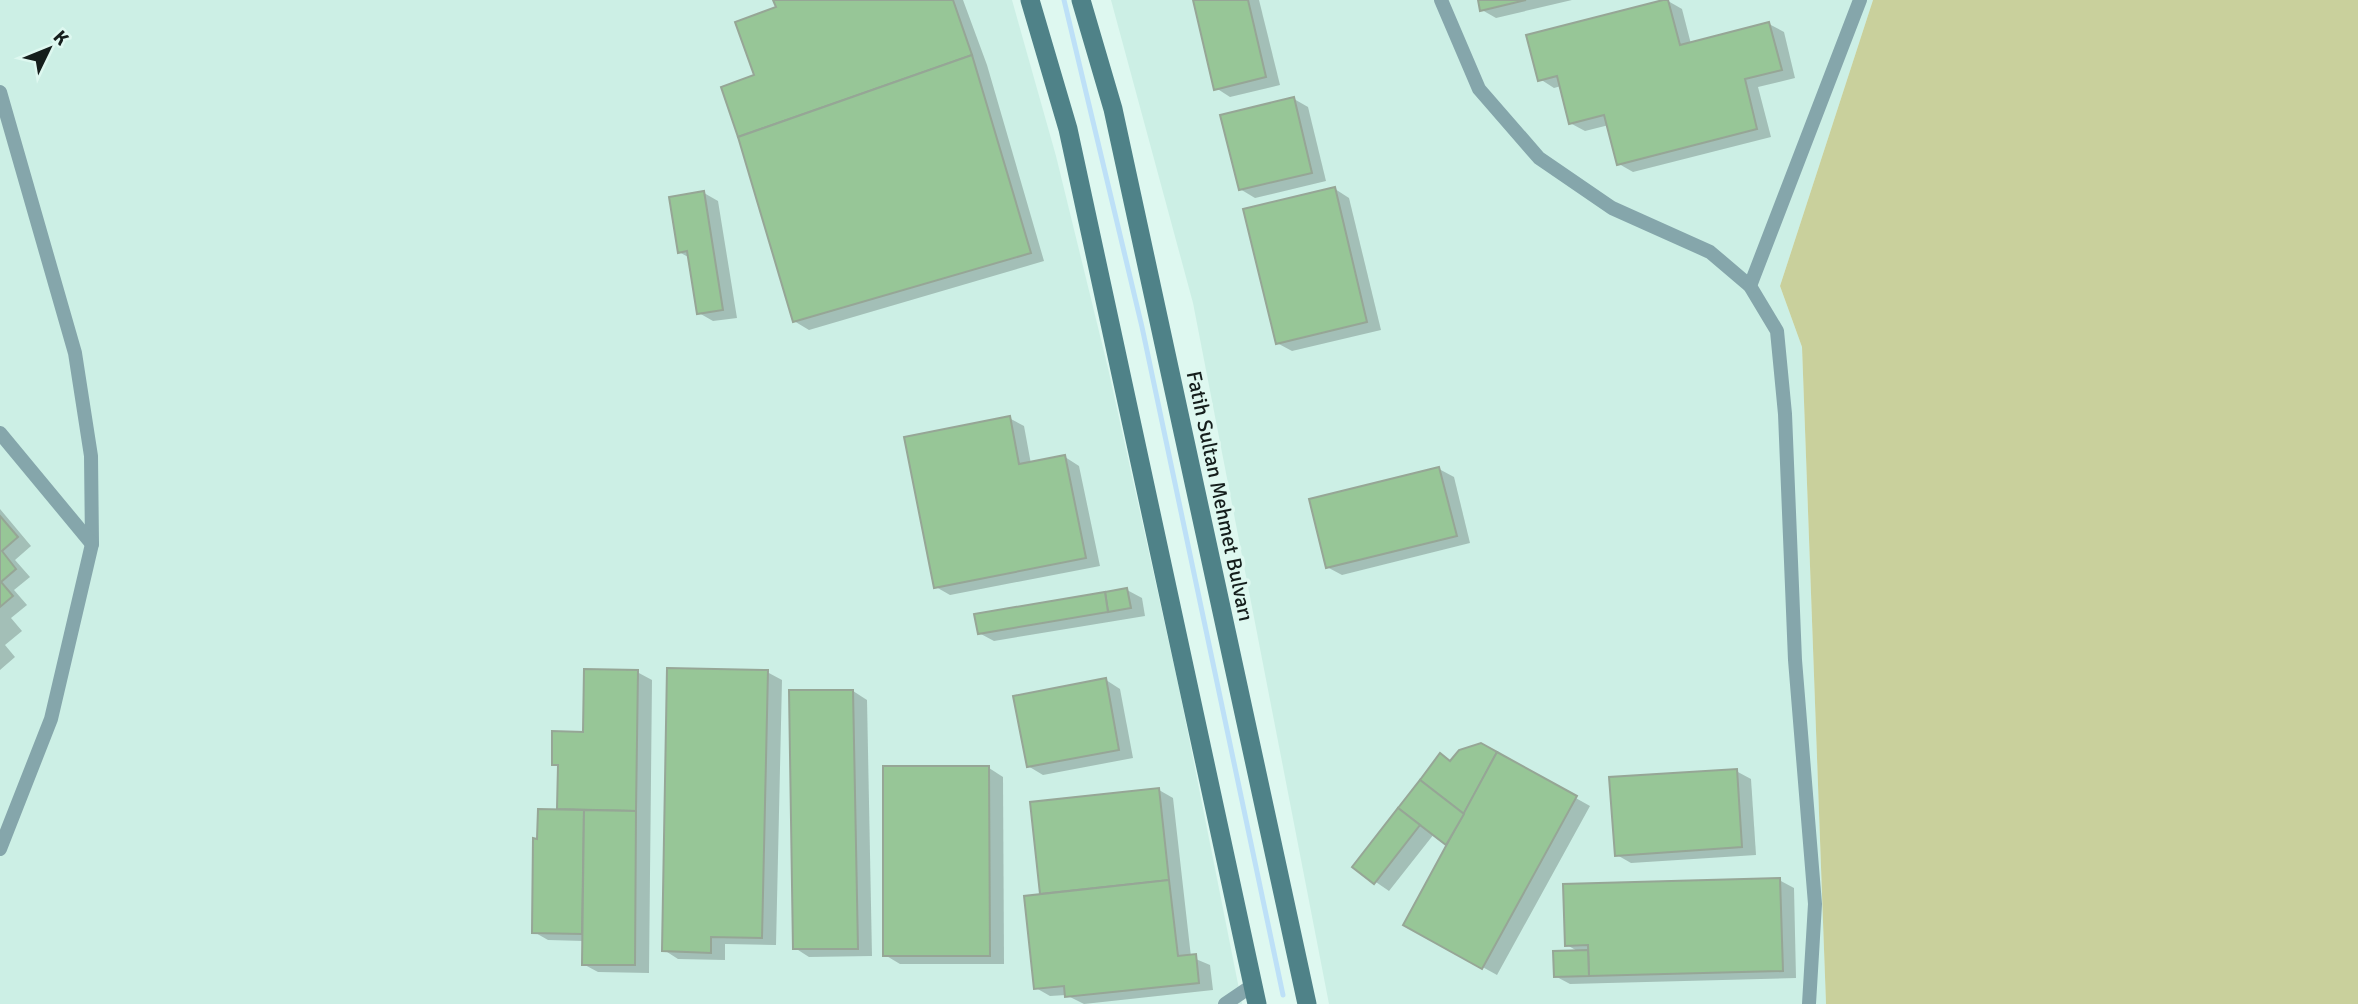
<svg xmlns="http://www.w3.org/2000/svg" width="2358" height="1004" font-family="Signika,sans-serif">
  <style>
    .built { fill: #ccefe5 }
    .green { fill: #c9d09c }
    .shadow { fill: #0003 }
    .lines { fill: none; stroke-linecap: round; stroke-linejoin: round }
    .stream { stroke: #bde0f7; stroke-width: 5 }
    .building { fill: #97c697; stroke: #96a696; stroke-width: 2 }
    .street { stroke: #85a6ab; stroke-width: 14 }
    .secondary { stroke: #4f8288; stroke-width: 19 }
    .labels { text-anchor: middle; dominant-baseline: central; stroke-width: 7; stroke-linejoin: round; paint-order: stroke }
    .street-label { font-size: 21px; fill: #151e1c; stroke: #def8f0 }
  </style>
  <rect width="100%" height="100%" fill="#def8f0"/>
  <g class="built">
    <path d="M0,0H1012L1056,156L1108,368L1179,688L1242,1004H0Z"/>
    <path d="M1111,0H1873L1780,286L1802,347L1826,1004H1329L1193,303Z"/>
  </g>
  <path class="green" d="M1873,0H2358V1004H1826L1802,347L1780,286Z"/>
  <g class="shadow">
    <path d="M775,0H963L987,65L1044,261L809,330L794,321L723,88L757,77L778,8Z"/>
    <path d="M1195,0H1259L1280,85L1230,97L1216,88Z"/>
    <path d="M1479,0H1572L1496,18L1482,10Z"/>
    <path d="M1668,1L1682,9L1691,44L1769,24L1784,32L1795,78L1758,87L1771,137L1633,172L1619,164L1609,125L1585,131L1570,123L1561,86L1554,88L1540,79Z"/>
    <path d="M1294,99L1308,107L1326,181L1255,198L1240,189Z"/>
    <path d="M1335,189L1349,198L1381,330L1292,351L1277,343Z"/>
    <path d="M704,193L718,201L737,318L713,321L699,313L690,258L679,252Z"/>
    <path d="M1009,418L1024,426L1031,464L1065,457L1079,466L1100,566L950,595L936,587Z"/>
    <path d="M1439,469L1454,477L1470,543L1342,575L1327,567Z"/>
    <path d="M0,509L31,546L15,560L30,577L14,590L27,605L11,618L22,631L5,645L15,657L0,670Z"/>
    <path d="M1127,590L1142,598L1145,616L994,641L979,633Z"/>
    <path d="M637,672L652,680L649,973L598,972L583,964L584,941L548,940L534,932L539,840L559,811L560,767L553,764L585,734Z"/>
    <path d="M767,672L782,680L776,945L725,944V960L678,959L664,950Z"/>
    <path d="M1106,680L1120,689L1133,758L1043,775L1028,766Z"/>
    <path d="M853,691L867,700L872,956L809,957L795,948Z"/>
    <path d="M1481,745L1590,806L1497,975L1405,924L1448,845L1434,834L1389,891L1354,867L1441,756L1452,762Z"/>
    <path d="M989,768L1003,777L1004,964H900L885,955Z"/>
    <path d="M1736,771L1751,779L1756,855L1631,863L1617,855Z"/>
    <path d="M1159,790L1173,798L1191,957L1210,965L1213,990L1084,1004L1066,995L1050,996L1036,988L1042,896L1032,804Z"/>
    <path d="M1779,880L1794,888L1796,978L1570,984L1555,976L1579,952L1567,945Z"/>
  </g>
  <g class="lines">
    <path class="stream" d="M1064,0L1142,327L1283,995"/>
  </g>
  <g class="building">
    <path d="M773,0H953L972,55L738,137L721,87L754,75L735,22L776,7Z"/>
    <path d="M1193,0H1248L1266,77L1214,90Z"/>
    <path d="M1478,0H1526L1480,11Z"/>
    <path d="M1663,0H1668L1680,45L1769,22L1782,70L1745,79L1757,129L1617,165L1604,115L1569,124L1557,76L1538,81L1526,35Z"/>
    <path d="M972,55L1031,253L793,322L738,137Z"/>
    <path d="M1294,97L1312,173L1239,190L1220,115Z"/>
    <path d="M1335,187L1367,322L1276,344L1243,209Z"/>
    <path d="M704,191L723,310L697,314L687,251L678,253L669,197Z"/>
    <path d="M1010,416L1019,464L1065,455L1086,558L934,588L904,437Z"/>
    <path d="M1439,467L1457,536L1326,568L1309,499Z"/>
    <path d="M0,516L18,537L2,551L16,569L1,582L13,596L0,607Z"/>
    <path d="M1127,588L1131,608L1108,612L1105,592Z"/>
    <path d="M1105,592L1108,612L978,634L974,614Z"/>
    <path d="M667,668L768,670L762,938L711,937V953L662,951Z"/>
    <path d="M584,669L638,670L636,811L557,809L558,765H552V731L583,732Z"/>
    <path d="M1106,678L1119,750L1027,767L1013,696Z"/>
    <path d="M789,690H853L858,949H793Z"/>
    <path d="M1481,743L1497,752L1464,814L1420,780L1440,753L1450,761L1459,750Z"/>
    <path d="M1497,752L1577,796L1482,969L1403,925Z"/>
    <path d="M883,766H989L990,956H883Z"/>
    <path d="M1737,769L1742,847L1615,856L1609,777Z"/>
    <path d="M1420,780L1464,814L1446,845L1398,808Z"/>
    <path d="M1159,788L1169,880L1040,894L1030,802Z"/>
    <path d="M1398,808L1420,825L1374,884L1352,867Z"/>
    <path d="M538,809L584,810L582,934L532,933L533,838L537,839Z"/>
    <path d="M584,810L636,811L635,965H582Z"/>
    <path d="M1780,878L1783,971L1589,976L1588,945L1565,946L1563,884Z"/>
    <path d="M1169,880L1178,956L1196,954L1199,983L1065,997L1064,986L1034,989L1024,896Z"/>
    <path d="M1588,950L1589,976L1554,977L1553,951Z"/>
  </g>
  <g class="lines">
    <g class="street">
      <path d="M1441,0L1479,89L1539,158L1612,208L1710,252L1750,286L1777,331L1785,414L1795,660L1815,904L1809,1004"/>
      <path d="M0,92L75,353L91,456L92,544L51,719L0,849"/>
      <path d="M1750,286L1860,0"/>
      <path d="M0,433L92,544"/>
      <path d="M1225,1004L1253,985"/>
    </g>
    <g class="secondary">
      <path d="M1030,0L1068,129L1257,1004"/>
      <path d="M1081,0L1113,109L1307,1004"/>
    </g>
  </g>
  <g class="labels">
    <g class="street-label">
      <text transform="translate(1220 496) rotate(78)">Fatih Sultan Mehmet Bulvarı</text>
    </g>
  </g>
  <g transform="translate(49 49) rotate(47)" stroke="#def8f0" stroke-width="5" paint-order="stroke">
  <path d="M0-5L12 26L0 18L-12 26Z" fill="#151e1c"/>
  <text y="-10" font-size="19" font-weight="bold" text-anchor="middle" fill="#151e1c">K</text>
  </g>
</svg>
